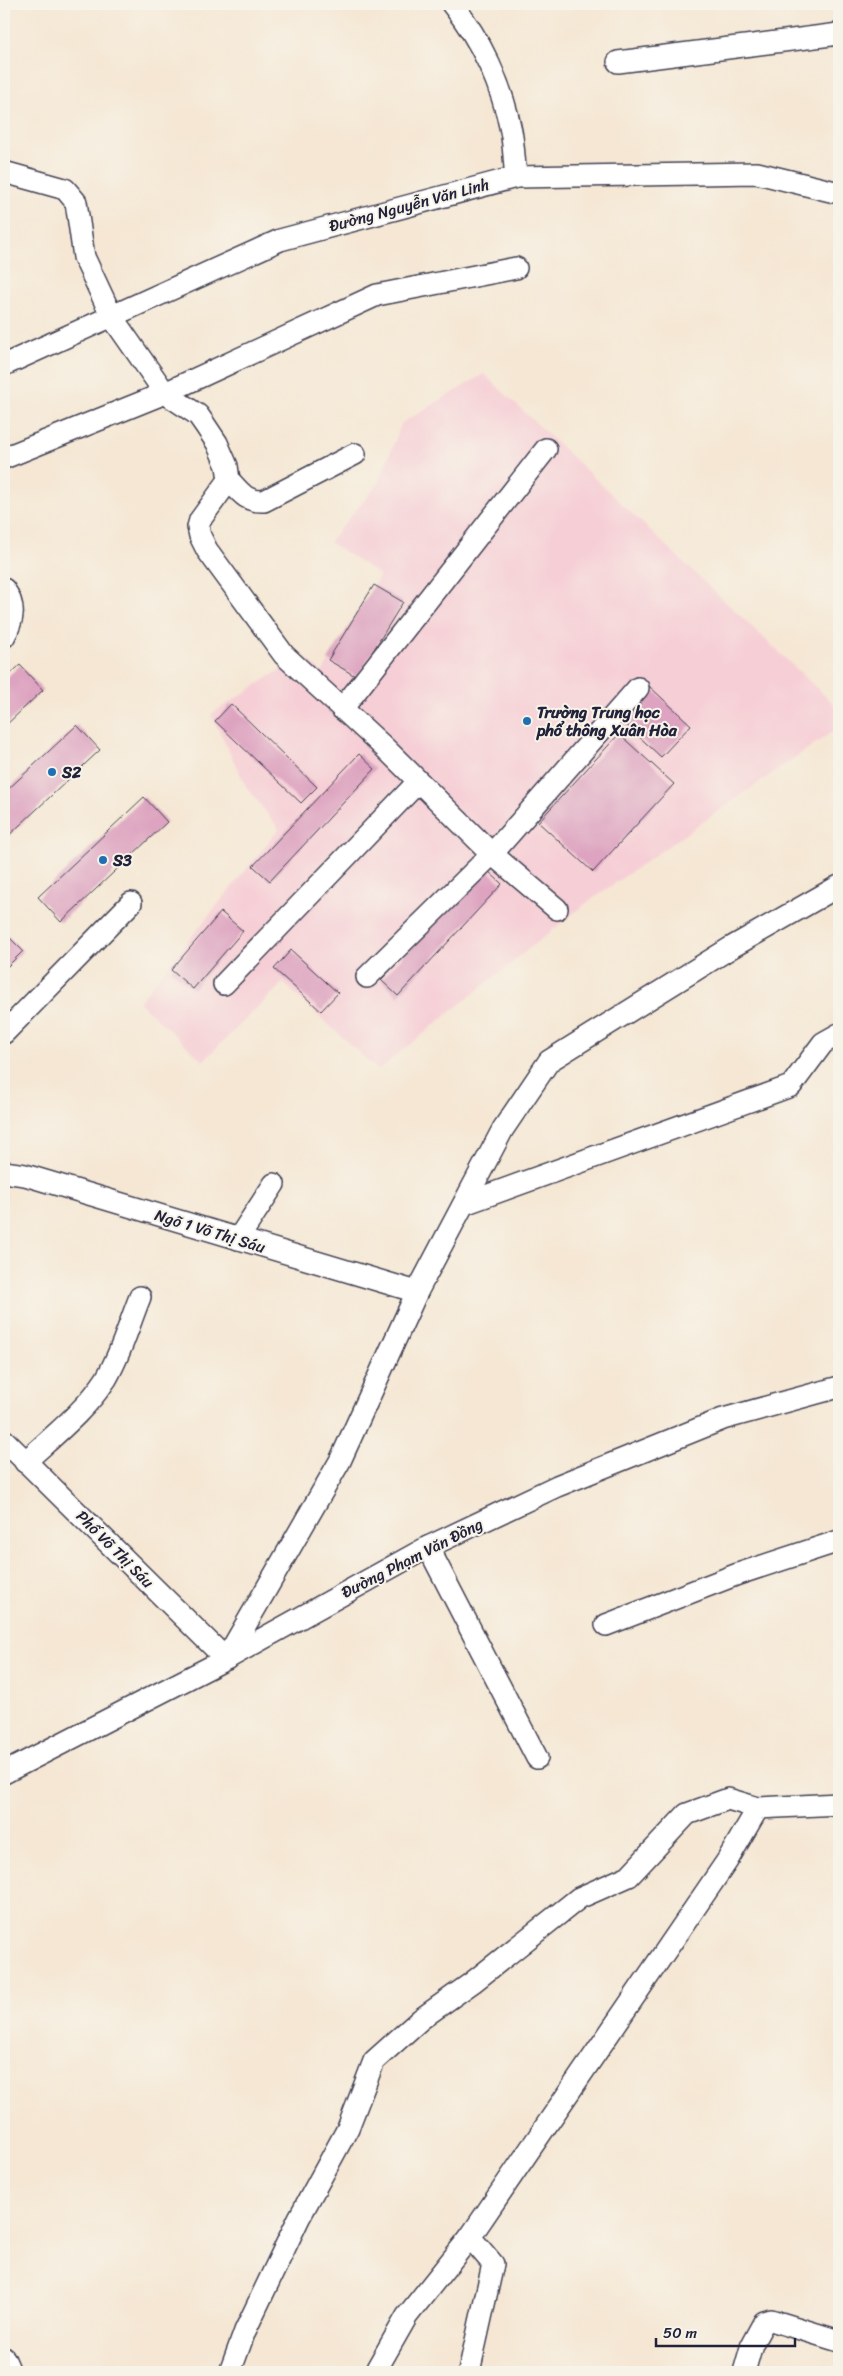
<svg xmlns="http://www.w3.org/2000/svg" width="843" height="2376" font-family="Sriracha,sans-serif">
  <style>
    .built { fill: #f6cfd6 }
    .building { fill: #dda3c0 }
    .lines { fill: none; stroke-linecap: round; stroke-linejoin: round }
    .minor-casing { stroke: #424052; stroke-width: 24 }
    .minor { stroke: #fff; stroke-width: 21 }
    .poi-dot { fill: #1f6fb2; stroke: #f7f3e8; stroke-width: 2 }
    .labels { text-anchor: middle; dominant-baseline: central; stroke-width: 4; stroke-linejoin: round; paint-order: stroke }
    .street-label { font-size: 16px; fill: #22223b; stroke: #f7f3e8 }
    .poi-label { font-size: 16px; font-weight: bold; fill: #22223b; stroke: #f7f3e8; text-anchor: start }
  </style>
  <rect width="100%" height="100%" fill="#f7f3e8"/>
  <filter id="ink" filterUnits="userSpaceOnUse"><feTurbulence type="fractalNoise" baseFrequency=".02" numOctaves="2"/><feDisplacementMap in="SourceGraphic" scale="10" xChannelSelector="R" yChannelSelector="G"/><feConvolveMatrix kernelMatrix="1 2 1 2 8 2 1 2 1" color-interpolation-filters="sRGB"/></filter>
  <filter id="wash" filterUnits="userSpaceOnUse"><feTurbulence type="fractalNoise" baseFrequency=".0096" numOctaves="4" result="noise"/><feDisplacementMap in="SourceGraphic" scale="20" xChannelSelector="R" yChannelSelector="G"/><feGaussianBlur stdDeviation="1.12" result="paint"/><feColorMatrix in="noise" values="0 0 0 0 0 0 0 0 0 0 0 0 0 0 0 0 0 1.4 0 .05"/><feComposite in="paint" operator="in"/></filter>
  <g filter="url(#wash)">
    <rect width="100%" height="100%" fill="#f5e7d4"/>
    <path class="built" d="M484,374L839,709V727L585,904L378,1070L283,983L203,1061L139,1002L279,829L246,786L211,714L304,655L322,673L380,575L329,542L378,484L402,423Z"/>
    <g id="blocks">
      <g class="building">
        <path d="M374,585L403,602L357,677L328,660Z"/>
        <path d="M20,665L43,690L4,727V680Z"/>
        <path d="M649,686L691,725L661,757L619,718Z"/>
        <path d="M231,704L317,787L301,803L215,721Z"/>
        <path d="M77,725L100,750L4,840V793Z"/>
        <path d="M619,734L674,784L593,872L538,822Z"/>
        <path d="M359,754L375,769L270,881L253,866Z"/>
        <path d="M144,797L167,822L61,922L38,897Z"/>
        <path d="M485,868L502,884L398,996L381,980Z"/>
        <path d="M221,912L243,931L193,989L171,970Z"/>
        <path d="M4,932L23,951L4,970Z"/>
        <path d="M291,950L338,993L321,1011L274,969Z"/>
      </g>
    </g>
  </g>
  <g filter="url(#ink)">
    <use href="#blocks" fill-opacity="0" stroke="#424052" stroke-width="1"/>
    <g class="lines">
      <defs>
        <g id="minor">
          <path d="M452,4C481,40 502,85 511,131C514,146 514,162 516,177"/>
          <path d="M618,62L839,34"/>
          <path d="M4,172L65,189L76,202L84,257L112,317L165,393L198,415L205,425L217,443L227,466L229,480L200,520L198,527L200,536L207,550L284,655L385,748L492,854L557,909"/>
          <path d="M4,365L280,240L516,177L757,173L839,193"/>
          <path d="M4,458L165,393L377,295L516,268"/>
          <path d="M229,480C240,492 246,502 264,501L355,454"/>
          <path d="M4,589C16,606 14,619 4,637"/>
          <path d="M342,709L546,449"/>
          <path d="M367,977L492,854L638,688"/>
          <path d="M224,984L418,782"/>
          <path d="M4,1033L131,903"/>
          <path d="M4,1172L25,1175L417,1292"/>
          <path d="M464,1204L791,1086L823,1043L839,1034"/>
          <path d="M238,1239L274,1184"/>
          <path d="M4,1440L226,1659L340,1461L417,1292L503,1129L549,1061L732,947L839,886"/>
          <path d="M25,1462C53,1436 85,1411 106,1379C121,1354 129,1324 140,1297"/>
          <path d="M428,1547L537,1758"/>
          <path d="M606,1625L738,1574L839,1541"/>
          <path d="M4,1773L226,1659L428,1547L557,1486L723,1419L839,1387"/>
          <path d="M4,2358L10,2372"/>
          <path d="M230,2372L245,2331L299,2218L348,2128L374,2061L421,2019L473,1982L579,1898L629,1876L687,1814L728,1799L758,1808"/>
          <path d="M375,2372L407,2316L470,2237"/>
          <path d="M469,2372L493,2264L470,2237L727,1861L758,1808L839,1804"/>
          <path d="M744,2372L752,2344L764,2322L771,2320L839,2341"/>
        </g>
      </defs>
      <use href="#minor" class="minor-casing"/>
      <use href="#minor" class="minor"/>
    </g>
  </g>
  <g class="poi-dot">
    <circle cx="527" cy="721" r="5"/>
    <circle cx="52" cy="772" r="5"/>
    <circle cx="103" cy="860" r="5"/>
  </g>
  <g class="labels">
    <g class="street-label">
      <text transform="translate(409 205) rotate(-15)">Đường Nguyễn Văn Linh</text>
      <text transform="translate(210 1231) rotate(17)">Ngõ 1 Võ Thị Sáu</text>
      <text transform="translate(115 1549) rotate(45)">Phố Võ Thị Sáu</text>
      <text transform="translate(412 1558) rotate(-27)">Đường Phạm Văn Đồng</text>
    </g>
    <g class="poi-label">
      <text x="537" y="712">Trường Trung học<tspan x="537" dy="18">phổ thông Xuân Hòa</tspan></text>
      <text x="62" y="772">S2</text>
      <text x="113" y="860">S3</text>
    </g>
  </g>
  <rect width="843" height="2376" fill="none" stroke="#f7f3e8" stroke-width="20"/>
  <path d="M656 2338v8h139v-8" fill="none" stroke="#22223b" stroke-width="2.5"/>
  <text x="663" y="2338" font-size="15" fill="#22223b" stroke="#f7f3e8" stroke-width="4" paint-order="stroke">50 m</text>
</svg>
